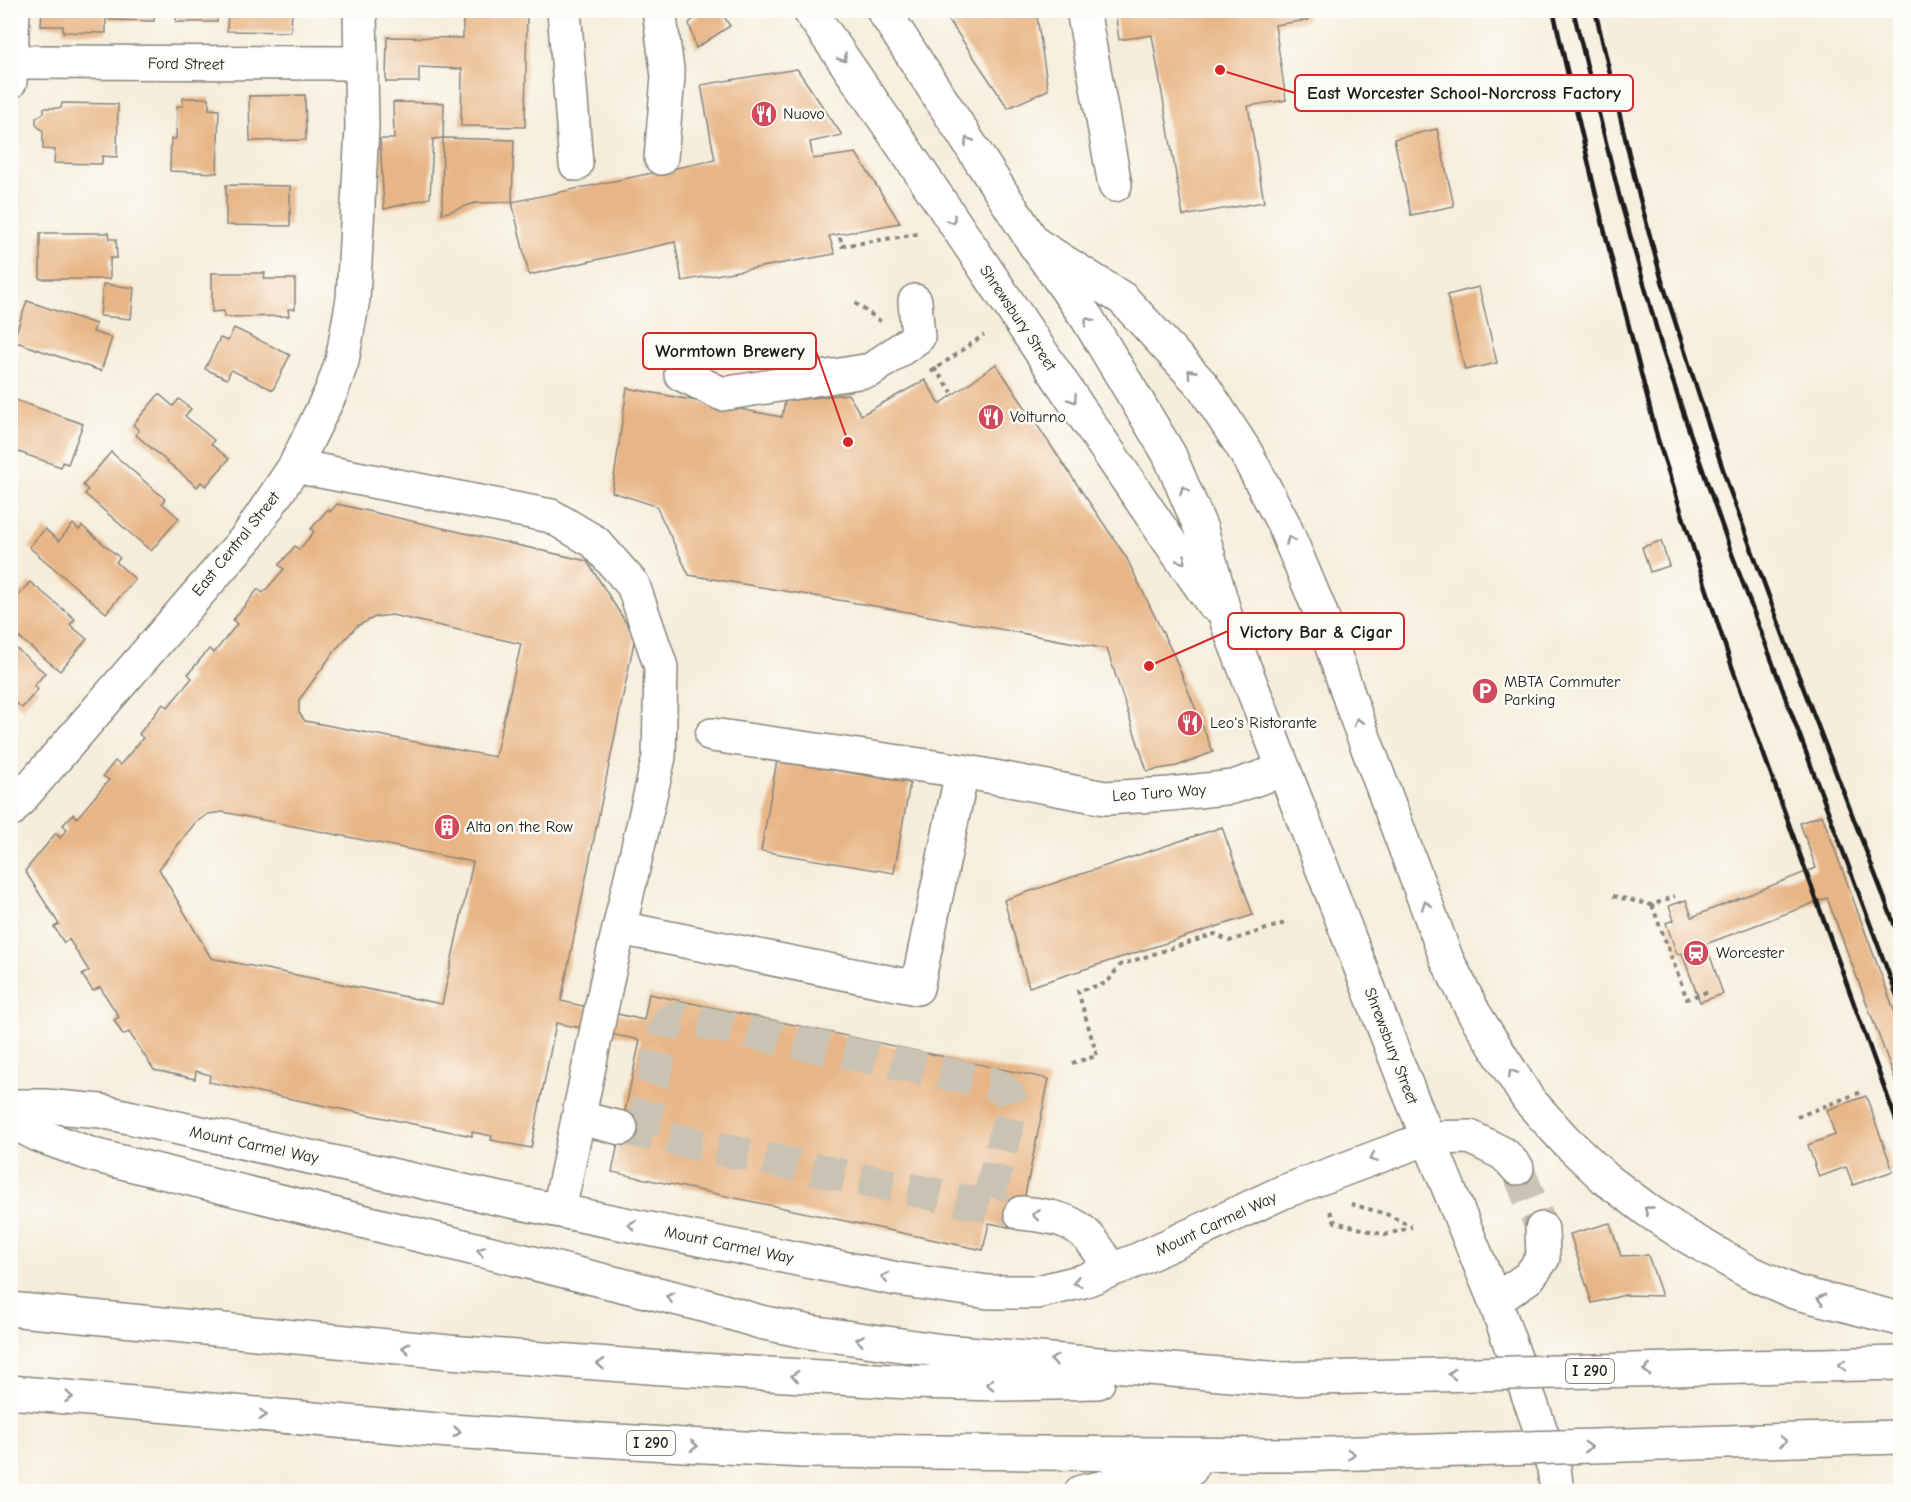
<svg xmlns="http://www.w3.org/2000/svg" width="1911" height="1502" font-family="'Comic Neue',sans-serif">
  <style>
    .building { fill: #e8b686; fill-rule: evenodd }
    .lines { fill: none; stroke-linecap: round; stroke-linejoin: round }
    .minor-tunnel { stroke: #cac3b4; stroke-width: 33; stroke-dasharray: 33 16; stroke-linecap: butt }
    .minor-casing { stroke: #88847b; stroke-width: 36 }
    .major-casing { stroke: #88847b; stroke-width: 36 }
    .highway-casing { stroke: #88847b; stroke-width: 36 }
    .path { stroke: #88847b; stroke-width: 4; stroke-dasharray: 4.5 4.5; stroke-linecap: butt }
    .minor { stroke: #fff; stroke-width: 33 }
    .major { stroke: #fff; stroke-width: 33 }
    .highway { stroke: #fff; stroke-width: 33 }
    .rail { stroke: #1c1c1c; stroke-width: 4.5 }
    .highway-bridge-casing { stroke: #88847b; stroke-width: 36; stroke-linecap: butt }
    .highway-bridge { stroke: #fff; stroke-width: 33 }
    .oneway { stroke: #999 }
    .labels { text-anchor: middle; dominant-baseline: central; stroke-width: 5; stroke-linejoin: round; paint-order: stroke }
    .shield { fill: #fdfcf7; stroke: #605f5e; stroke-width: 1.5 }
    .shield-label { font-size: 15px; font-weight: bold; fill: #1c1c1c }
    .street-label { font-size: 16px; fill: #1c1c1c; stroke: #fdfcf7 }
    .poi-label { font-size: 16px; fill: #1c1c1c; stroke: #fdfcf7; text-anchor: start }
    .leader { fill: none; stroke: #d62828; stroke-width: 2 }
    .callout-dot { fill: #d62828; stroke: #fdfcf7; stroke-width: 2 }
    .callout { fill: #fdfcf7; stroke: #d62828; stroke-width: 2 }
    .callout-label { font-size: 18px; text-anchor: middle; font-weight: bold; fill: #1c1c1c }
  </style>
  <rect width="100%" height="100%" fill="#fdfcf7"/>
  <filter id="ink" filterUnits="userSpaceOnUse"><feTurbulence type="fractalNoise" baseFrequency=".0167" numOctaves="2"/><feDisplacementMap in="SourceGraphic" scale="12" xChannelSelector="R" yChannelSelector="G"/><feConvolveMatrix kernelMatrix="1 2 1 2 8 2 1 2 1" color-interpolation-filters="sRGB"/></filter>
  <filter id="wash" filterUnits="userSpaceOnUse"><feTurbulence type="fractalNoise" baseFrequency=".008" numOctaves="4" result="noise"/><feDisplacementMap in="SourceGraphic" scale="24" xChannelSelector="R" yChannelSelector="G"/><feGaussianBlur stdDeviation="1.35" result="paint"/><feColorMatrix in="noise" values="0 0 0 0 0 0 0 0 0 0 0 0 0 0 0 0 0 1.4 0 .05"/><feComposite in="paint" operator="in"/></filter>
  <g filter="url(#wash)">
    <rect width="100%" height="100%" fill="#f5edda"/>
    <g id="blocks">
      <g class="building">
        <path d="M42,10H106V33L63,32V26H41Z"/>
        <path d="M109,10H154V21L109,20Z"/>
        <rect x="176" y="10" width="41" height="12"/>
        <path d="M228,10H292L291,32L227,31Z"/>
        <path d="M705,10H720L730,26L696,48L689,23Z"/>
        <path d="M942,10H1036L1048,90L1008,108Z"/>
        <path d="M1115,10H1306L1308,20L1275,25L1286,100L1248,106L1264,202L1183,216L1152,35L1119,40Z"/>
        <path d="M527,11L525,127L461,126L462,69L419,67V82H386L387,37L463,38V12Z"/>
        <path d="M797,69L842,135L810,142L813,159L856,153L900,223L829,236L835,254L682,281L675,242L529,275L512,202L715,160L701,85Z"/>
        <path d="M305,95L306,140L250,141L249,96Z"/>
        <path d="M183,98H209V109L219,110L217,173L170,171L171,139H176L177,106H183Z"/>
        <path d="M393,102L444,103L443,138L433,139L430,198L384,209L380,139H394Z"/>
        <path d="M62,103L118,104L117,157L102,156V164L54,163L55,150L43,149V131L36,125V118L44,113V108H61Z"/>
        <path d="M1437,129L1454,206L1411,215L1394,139Z"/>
        <path d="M443,138L514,140L512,202L475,203L442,214Z"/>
        <path d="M226,185L290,186V226L226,225Z"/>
        <path d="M40,233H109L110,239H116L117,258H110V279H40Z"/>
        <path d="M212,273H265L264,279H295V309H288L289,316L224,317V311L212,312Z"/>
        <path d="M103,284L134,288L131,319L100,316Z"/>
        <path d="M1479,287L1497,363L1465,370L1447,295Z"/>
        <path d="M27,301L96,324L93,332L112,338L101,371L13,341Z"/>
        <path d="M234,328L290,355L273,390L231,370L227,379L205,369L220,338L228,341Z"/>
        <path d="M996,364L1126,557L1175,658L1213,752L1177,766L1147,771L1107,649L880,607L689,575L656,506L612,492L627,388L782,417L785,401L848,394L861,415L925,380L940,404Z"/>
        <path d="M159,394L173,406L179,399L191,409L185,416L214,440L211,444L229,459L206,486L201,482L197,487L136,435L139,430L133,425Z"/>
        <path d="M10,398L83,424L68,464L62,462L61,467L10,449Z"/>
        <path d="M111,452L165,499L162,503L179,518L151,551L85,494L88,490L83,485Z"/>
        <path d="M337,504L587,561L635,637L561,1001L644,1020L649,994L1049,1079L1018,1229L989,1223L983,1250L612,1172L640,1040L556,1023L531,1148L491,1140L492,1136L472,1132V1136L209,1082L210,1075L196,1071L195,1079L154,1070L129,1032L123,1035L114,1020L119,1017L100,987L93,991L82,975L89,971L69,939L64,943L54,927L59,924L25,871L56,833L60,838L67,829L63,825L73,814L77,818L109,780L103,776L115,761L120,765L143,738L139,734L163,704L168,707L192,678L188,674L209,649L214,653L237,624L233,620L258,589L263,593L284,569L279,565L295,546L299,550L314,532L311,529L328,509L330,512ZM392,615L521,644L495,757L305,721L299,713V700L336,649L357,626L375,617ZM223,812L473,862L442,1004L211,958L159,869L195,823L208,814Z"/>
        <path d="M73,524L79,530L82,526L120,558L116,562L135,579L106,613L29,547L45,529L59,541Z"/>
        <path d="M1661,541L1669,566L1650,572L1642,547Z"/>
        <path d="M30,582L75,619L70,625L87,639L60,671L10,630V605Z"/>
        <path d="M10,643L45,673L34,686L38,689L22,708L10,698Z"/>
        <path d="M777,760L910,783L894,873L761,851Z"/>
        <path d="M1822,815L1900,1026V1092L1827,898L1706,944L1723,994L1700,1002L1682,953L1677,954L1666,923L1674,920L1669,906L1686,900L1692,917L1816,868L1800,823Z"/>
        <path d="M1222,827L1253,915L1029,987L1004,900Z"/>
        <path d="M1866,1096L1893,1171L1853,1185L1846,1167L1819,1177L1808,1145L1835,1135L1827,1110Z"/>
        <path d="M1610,1223L1621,1256L1648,1255L1662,1296L1625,1295L1592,1303L1570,1234Z"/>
      </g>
    </g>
  </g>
  <g filter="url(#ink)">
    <use href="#blocks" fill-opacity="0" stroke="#88847b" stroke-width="1.5"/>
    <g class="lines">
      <g class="minor-tunnel">
        <path d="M621,1128L1007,1210"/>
        <path d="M642,1133L664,1032L670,1020L681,1018L991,1083C1005,1088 1010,1092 1012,1108L987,1206"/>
        <path d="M1517,1168L1542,1229"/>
      </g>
      <defs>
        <g id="minor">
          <path d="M564,10L576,164"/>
          <path d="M659,10L668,77L661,158"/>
          <path d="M1083,10L1115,185"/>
          <path d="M11,62L361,63"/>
          <path d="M10,82L13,10"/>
          <path d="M681,374L722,394L871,370L918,337L915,301"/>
          <path d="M295,466L551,516L595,542L633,585L661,667L659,757L608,976L559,1210"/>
          <path d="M712,735L962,771L1105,798L1170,794L1233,787L1283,770"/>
          <path d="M620,928L917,988L962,771"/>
          <path d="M10,1106H45L101,1111L491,1197L897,1279L988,1292H1038L1083,1281L1135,1261L1283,1192L1428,1138L1470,1137L1504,1154L1517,1168"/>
          <path d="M579,1118L621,1128"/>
          <path d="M1021,1213C1073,1218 1085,1225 1111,1270"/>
          <path d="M1495,1301L1529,1277L1543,1258L1542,1229"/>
        </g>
        <g id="major">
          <path d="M809,10C947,206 1075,408 1213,604"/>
          <path d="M883,10L1034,243L1087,318L1169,454L1201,529L1228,625L1403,1077L1495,1301L1554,1468L1557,1492"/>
          <path d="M10,811L248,536L295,466L332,390L342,361L353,299L362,128L360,10"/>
        </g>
        <g id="highway">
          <path d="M1034,243L1123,299L1203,386L1245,451L1283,523L1320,611L1354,711L1447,960L1474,1013L1528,1099L1564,1139L1606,1179L1650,1212L1683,1234L1747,1271L1794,1292L1900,1319"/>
          <path d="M10,1121L38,1135L93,1155L707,1306L760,1322L810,1332L943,1351L1280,1379"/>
          <path d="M10,1309L449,1352L663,1368L909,1382L1005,1384L1098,1382"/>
          <path d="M10,1392L449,1431L684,1445L804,1451L1293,1455"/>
          <path d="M1081,1492L1191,1469"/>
        </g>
      </defs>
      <use href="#minor" class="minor-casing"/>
      <use href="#major" class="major-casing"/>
      <use href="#highway" class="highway-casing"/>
      <g class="path">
        <path d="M840,237L842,246L918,234"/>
        <path d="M855,303L883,323"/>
        <path d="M934,368L952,392"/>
        <path d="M931,372L984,335"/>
        <path d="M1613,896L1652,905L1675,896"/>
        <path d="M1652,905L1687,999L1709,991"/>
        <path d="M1072,1063L1097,1056L1078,991L1107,983L1120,965L1215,934L1229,941L1285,923"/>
        <path d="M1797,1117L1864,1091"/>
        <path d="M1351,1204L1386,1214L1411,1226"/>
        <path d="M1330,1211L1335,1222L1385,1235L1412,1227"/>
      </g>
      <use href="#minor" class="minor"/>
      <use href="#major" class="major"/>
      <use href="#highway" class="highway"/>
      <g class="rail">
        <path d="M1553,10L1602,221L1658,440L1730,661L1900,1131"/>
        <path d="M1573,10L1620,199L1662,348L1686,421L1729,546L1900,1004"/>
        <path d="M1595,10L1636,184L1662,281L1729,488L1786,643L1900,939"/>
      </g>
      <defs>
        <g id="highway-bridge">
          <path d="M1280,1379L1900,1363"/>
          <path d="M1293,1455L1900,1437"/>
        </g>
      </defs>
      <use href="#highway-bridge" class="highway-bridge-casing"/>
      <use href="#highway-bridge" class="highway-bridge"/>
    </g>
    <defs><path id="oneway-chevron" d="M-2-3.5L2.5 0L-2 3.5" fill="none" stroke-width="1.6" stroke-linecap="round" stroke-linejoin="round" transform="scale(1.5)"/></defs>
    <g class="oneway">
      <use href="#oneway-chevron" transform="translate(843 58) rotate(55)"/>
      <use href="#oneway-chevron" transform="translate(968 141) rotate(-123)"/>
      <use href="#oneway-chevron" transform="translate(952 220) rotate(56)"/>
      <use href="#oneway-chevron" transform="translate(1088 321) rotate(-123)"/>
      <use href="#oneway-chevron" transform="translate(1191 373) rotate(-132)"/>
      <use href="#oneway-chevron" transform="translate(1073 399) rotate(56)"/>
      <use href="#oneway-chevron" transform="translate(1184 490) rotate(-113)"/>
      <use href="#oneway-chevron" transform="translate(1290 540) rotate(-113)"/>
      <use href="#oneway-chevron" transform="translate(1182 560) rotate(55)"/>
      <use href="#oneway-chevron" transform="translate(1358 722) rotate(-110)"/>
      <use href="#oneway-chevron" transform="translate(1426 905) rotate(-110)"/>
      <use href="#oneway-chevron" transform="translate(1512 1073) rotate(-122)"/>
      <use href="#oneway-chevron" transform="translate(1373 1158) rotate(159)"/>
      <use href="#oneway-chevron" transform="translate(1648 1210) rotate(-144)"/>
      <use href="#oneway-chevron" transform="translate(1036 1215) rotate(-172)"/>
      <use href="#oneway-chevron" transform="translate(632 1225) rotate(-169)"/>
      <use href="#oneway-chevron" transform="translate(481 1251) rotate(-166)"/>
      <use href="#oneway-chevron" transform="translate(885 1277) rotate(-168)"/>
      <use href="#oneway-chevron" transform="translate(1077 1282) rotate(163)"/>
      <use href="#oneway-chevron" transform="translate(670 1297) rotate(-166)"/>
      <use href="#oneway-chevron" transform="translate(1821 1299) rotate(-165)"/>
      <use href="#oneway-chevron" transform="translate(860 1340) rotate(-172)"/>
      <use href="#oneway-chevron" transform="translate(406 1348) rotate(-174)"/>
      <use href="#oneway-chevron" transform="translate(1054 1360) rotate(-175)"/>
      <use href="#oneway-chevron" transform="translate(601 1364) rotate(-176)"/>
      <use href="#oneway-chevron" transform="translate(1842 1365) rotate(179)"/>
      <use href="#oneway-chevron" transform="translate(1647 1370) rotate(179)"/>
      <use href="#oneway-chevron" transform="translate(1452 1374) rotate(179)"/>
      <use href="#oneway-chevron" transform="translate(795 1376) rotate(-176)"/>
      <use href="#oneway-chevron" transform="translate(990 1384) rotate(-179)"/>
      <use href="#oneway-chevron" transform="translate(69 1397) rotate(6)"/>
      <use href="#oneway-chevron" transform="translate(263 1415) rotate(5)"/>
      <use href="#oneway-chevron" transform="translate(457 1432) rotate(4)"/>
      <use href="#oneway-chevron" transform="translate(1783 1441) rotate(-2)"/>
      <use href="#oneway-chevron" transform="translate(694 1446) rotate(3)"/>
      <use href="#oneway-chevron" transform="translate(1588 1447) rotate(-2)"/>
      <use href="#oneway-chevron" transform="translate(1351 1454) rotate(-2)"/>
    </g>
  </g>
  <defs>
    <symbol id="restaurant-disc" viewBox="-11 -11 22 22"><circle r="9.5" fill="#d1495b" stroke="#fdfcf7"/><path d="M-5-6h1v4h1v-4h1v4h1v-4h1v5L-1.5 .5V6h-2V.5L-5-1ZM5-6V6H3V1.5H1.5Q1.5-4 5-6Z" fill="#fff"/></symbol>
    <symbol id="parking-disc" viewBox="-11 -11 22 22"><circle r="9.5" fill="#d1495b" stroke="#fdfcf7"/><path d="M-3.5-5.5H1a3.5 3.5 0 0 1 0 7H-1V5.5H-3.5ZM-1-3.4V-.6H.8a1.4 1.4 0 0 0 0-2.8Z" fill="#fff"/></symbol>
    <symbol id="building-disc" viewBox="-11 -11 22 22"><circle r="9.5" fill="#d1495b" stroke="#fdfcf7"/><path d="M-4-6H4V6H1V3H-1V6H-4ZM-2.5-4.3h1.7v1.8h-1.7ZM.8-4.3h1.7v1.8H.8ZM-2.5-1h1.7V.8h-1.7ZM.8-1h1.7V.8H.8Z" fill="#fff"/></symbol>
    <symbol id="station-disc" viewBox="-11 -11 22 22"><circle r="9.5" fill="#d1495b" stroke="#fdfcf7"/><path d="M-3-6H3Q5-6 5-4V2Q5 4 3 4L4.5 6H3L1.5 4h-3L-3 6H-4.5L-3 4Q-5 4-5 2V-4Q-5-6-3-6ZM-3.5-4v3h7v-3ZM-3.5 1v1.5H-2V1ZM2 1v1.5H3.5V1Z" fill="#fff"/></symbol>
  </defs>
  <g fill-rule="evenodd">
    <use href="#restaurant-disc" x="749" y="99" width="30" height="30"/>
    <use href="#restaurant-disc" x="976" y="402" width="30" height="30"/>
    <use href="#parking-disc" x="1470" y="676" width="30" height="30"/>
    <use href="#restaurant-disc" x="1175" y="708" width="30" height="30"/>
    <use href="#building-disc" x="432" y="812" width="30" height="30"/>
    <use href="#station-disc" x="1681" y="938" width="30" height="30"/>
  </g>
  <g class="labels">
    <g class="shield">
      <rect x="1566" y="1359" width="48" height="24" rx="4.5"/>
      <rect x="627" y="1431" width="48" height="24" rx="4.5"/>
    </g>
    <g class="shield-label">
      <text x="1590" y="1371">I 290</text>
      <text x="651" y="1443">I 290</text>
    </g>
    <g class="street-label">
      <text transform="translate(186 64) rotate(1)">Ford Street</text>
      <text transform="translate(1018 318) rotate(56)">Shrewsbury Street</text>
      <text transform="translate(236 544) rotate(-51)">East Central Street</text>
      <text transform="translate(1159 793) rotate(-4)">Leo Turo Way</text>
      <text transform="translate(1391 1046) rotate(69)">Shrewsbury Street</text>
      <text transform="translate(254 1145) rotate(12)">Mount Carmel Way</text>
      <text transform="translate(1216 1224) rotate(-25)">Mount Carmel Way</text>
      <text transform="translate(729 1245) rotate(12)">Mount Carmel Way</text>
    </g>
    <g class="poi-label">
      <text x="783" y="114">Nuovo</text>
      <text x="1010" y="417">Volturno</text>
      <text x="1504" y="682">MBTA Commuter<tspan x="1504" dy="18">Parking</tspan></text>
      <text x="1210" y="723">Leo's Ristorante</text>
      <text x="466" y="827">Alta on the Row</text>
      <text x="1716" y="953">Worcester</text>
    </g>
  </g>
  <path class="leader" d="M1220 70L1295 93M848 442L816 351M1149 666L1228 631"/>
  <g class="callout-dot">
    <circle cx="1220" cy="70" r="6"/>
    <circle cx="848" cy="442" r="6"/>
    <circle cx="1149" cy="666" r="6"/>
  </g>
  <g class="callout">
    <rect x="1295" y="75" width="338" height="36" rx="6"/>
    <rect x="643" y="333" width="173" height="36" rx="6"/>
    <rect x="1228" y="613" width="176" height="36" rx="6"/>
  </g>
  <g class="callout-label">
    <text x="1464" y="99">East Worcester School-Norcross Factory</text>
    <text x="730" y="357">Wormtown Brewery</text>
    <text x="1316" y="638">Victory Bar &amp; Cigar</text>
  </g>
  <rect width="1911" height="1502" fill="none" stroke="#fdfcf7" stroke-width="36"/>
</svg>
